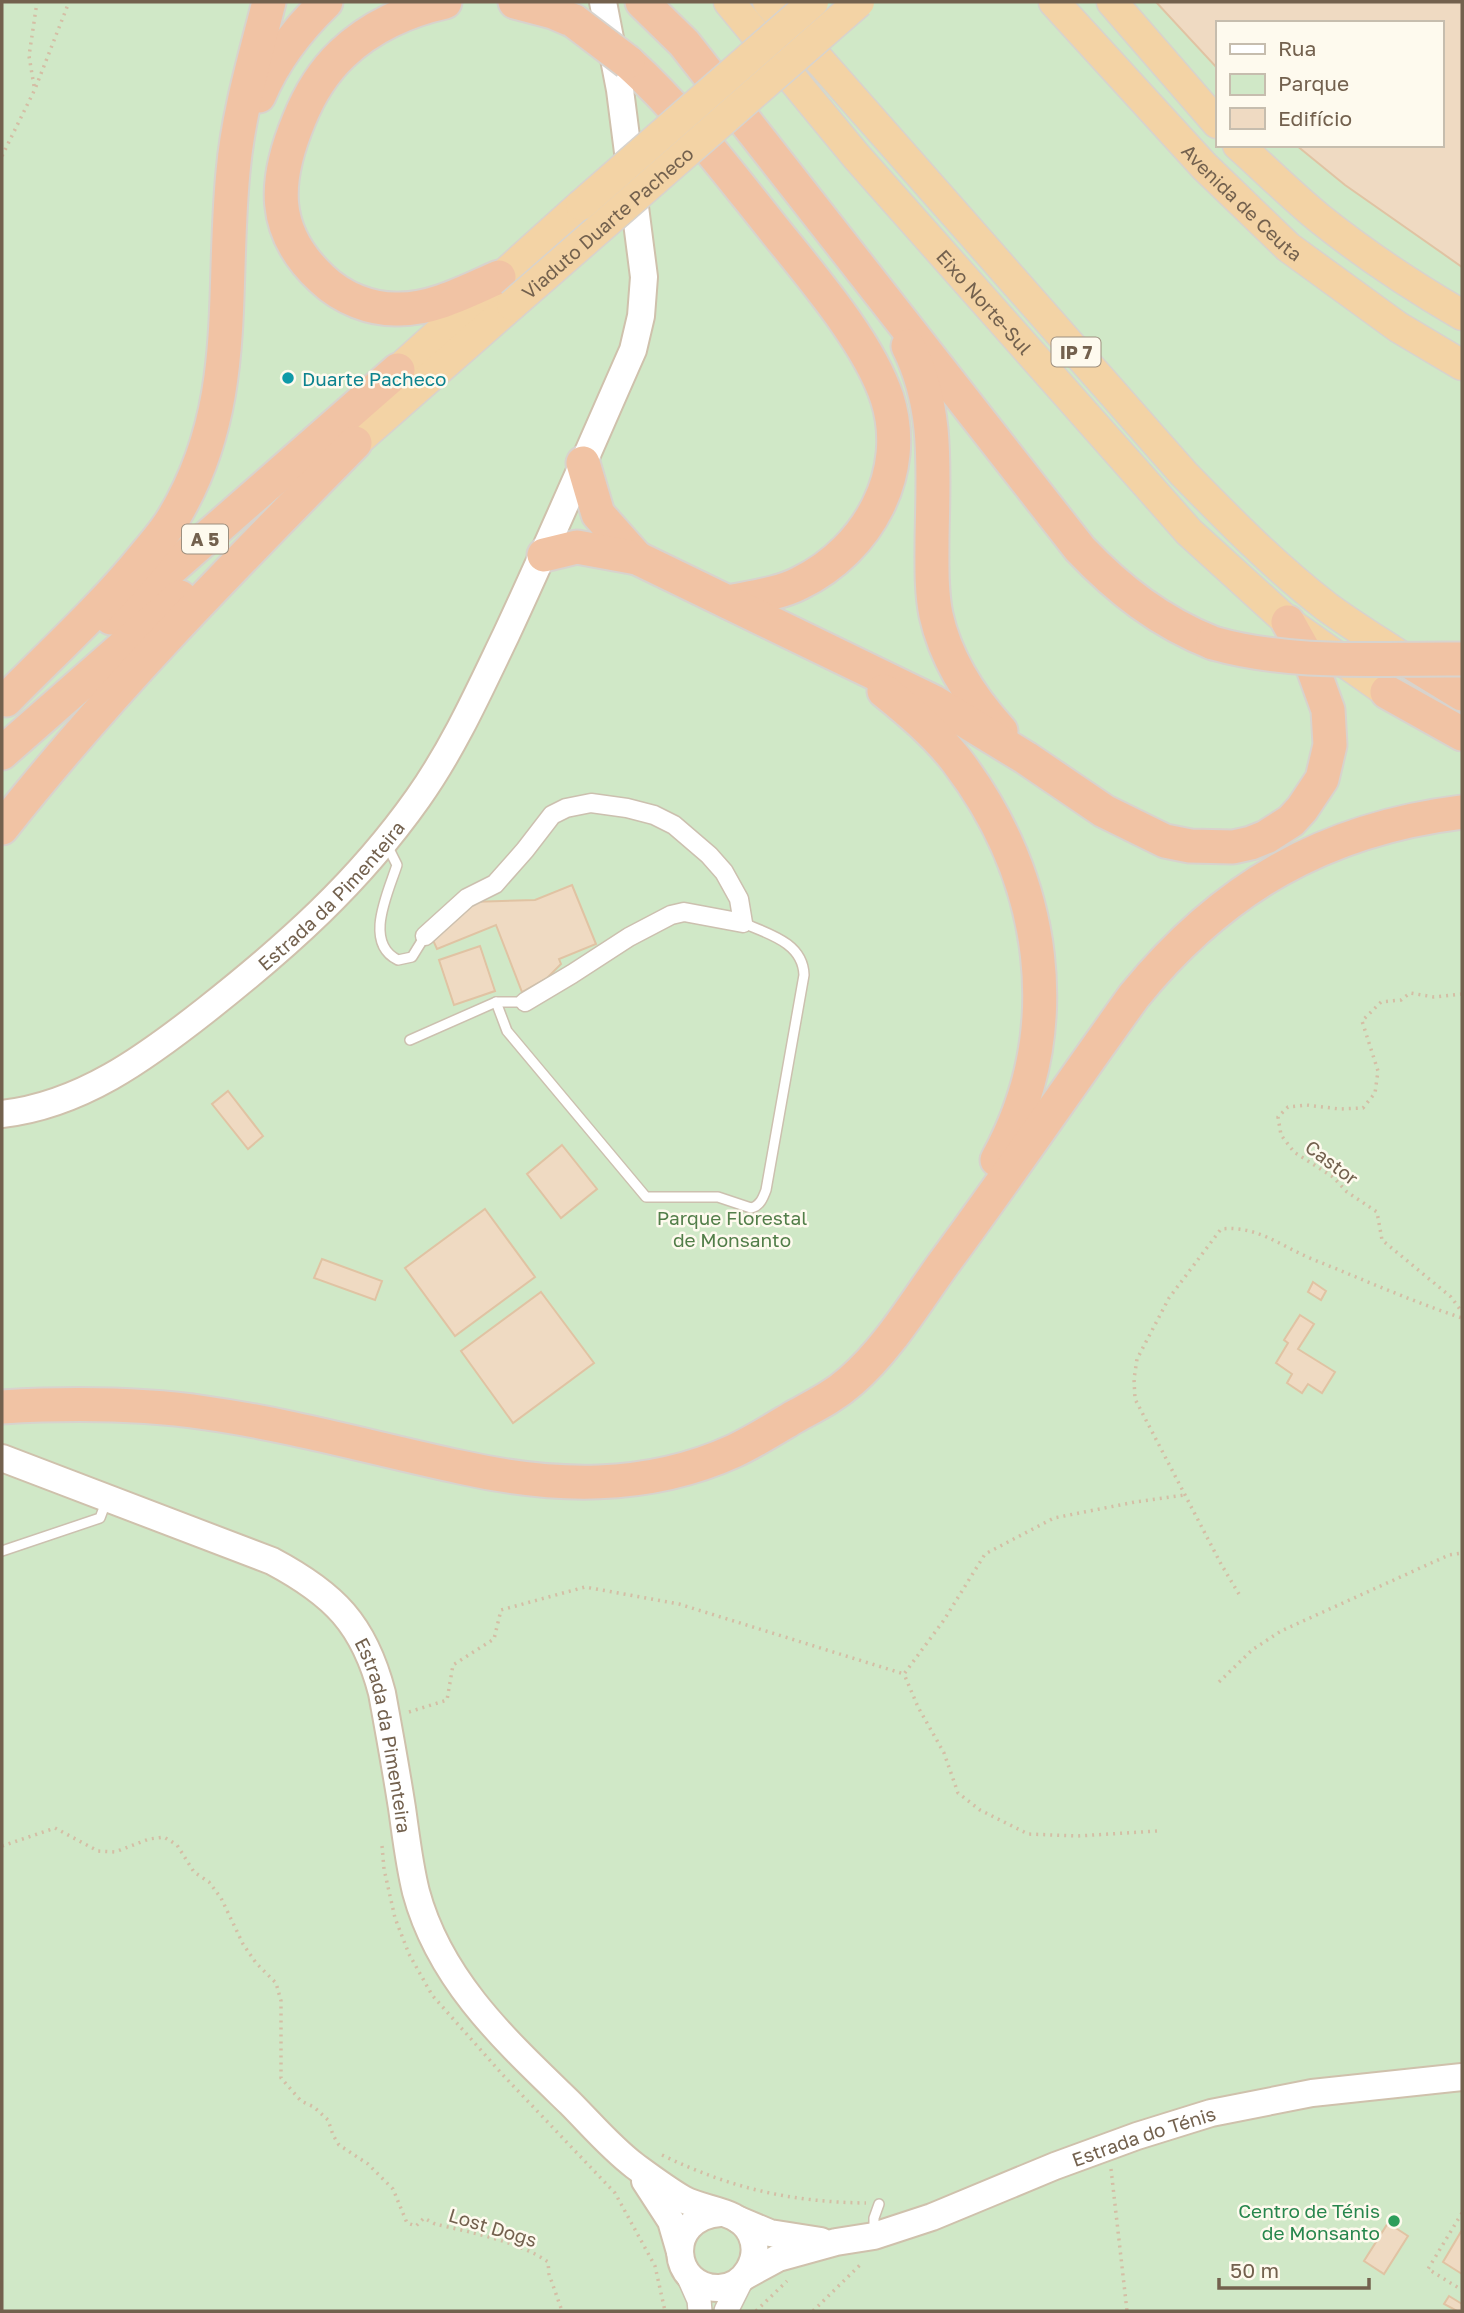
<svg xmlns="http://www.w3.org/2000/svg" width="1464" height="2313" font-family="'Golos Text',sans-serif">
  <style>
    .green { fill: #d0e8c7; fill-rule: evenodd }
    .building { fill: #efdac2; stroke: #e0c3a3; stroke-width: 2 }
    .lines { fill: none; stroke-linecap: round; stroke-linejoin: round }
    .service-casing { stroke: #ccc0af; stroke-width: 12 }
    .minor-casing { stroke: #ccc0af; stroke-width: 21 }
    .tertiary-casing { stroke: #ccc0af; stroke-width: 26 }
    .secondary-casing { stroke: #cfc1ac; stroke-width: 30 }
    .trunk-casing { stroke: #d8d3cd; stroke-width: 33 }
    .motorway-casing { stroke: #d8d3cd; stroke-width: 37 }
    .path { stroke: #d4bea5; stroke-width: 3.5; stroke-dasharray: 2 5; stroke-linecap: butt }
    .service { stroke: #fff; stroke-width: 9 }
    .minor { stroke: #fff; stroke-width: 18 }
    .tertiary { stroke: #fff; stroke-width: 23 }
    .secondary { stroke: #fff; stroke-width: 26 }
    .trunk { stroke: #f3d3a5; stroke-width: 30 }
    .motorway { stroke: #f1c3a4; stroke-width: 33 }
    .trunk-bridge-casing { stroke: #d8d3cd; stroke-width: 33; stroke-linecap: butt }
    .motorway-bridge-casing { stroke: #d8d3cd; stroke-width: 37; stroke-linecap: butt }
    .trunk-bridge { stroke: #f3d3a5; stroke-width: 30 }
    .motorway-bridge { stroke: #f1c3a4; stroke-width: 33 }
    .culture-dot { fill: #0f9aa8; stroke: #fefaee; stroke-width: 2.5 }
    .leisure-dot { fill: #2e9e5b; stroke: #fefaee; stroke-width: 2.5 }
    .labels { text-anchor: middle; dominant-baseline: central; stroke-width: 5; stroke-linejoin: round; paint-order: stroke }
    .shield { fill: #fefaee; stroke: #9d8f7e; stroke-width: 2 }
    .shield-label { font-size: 18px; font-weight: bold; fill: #73614e }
    .street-label { font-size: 19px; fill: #73614e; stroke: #fefaee }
    .culture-label { font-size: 19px; fill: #0d838f; stroke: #fefaee; text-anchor: start }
    .park-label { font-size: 19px; fill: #527e49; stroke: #fefaee }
    .leisure-label { font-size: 19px; fill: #27864d; stroke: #fefaee; text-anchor: end }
  </style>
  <rect width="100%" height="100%" fill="#fbf6e8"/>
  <path class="green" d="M2,2H1462V2311H2ZM1217,23H1441V145H1217Z"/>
  <g class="building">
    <path d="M1156,2H1462V267L1345,185L1296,145H1441V23H1217V68Z"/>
    <path d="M572,885L596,944L559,959L561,964L547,978L522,992L496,925L437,949L432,938L470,902L535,900Z"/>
    <path d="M480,946L495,991L454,1005L439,960Z"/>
    <path d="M228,1091L263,1136L248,1149L212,1104Z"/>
    <path d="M562,1145L597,1189L561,1218L527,1174Z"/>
    <path d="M485,1209L535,1277L455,1336L405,1268Z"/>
    <path d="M322,1259L382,1281L375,1300L314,1278Z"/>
    <path d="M1313,1282L1326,1291L1321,1300L1308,1292Z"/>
    <path d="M541,1292L594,1363L513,1423L461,1351Z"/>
    <path d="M1300,1315L1314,1324L1298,1349L1335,1372L1322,1393L1308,1384L1302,1393L1287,1383L1292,1374L1276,1363L1288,1343L1284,1340Z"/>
    <path d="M1388,2223L1408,2236L1384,2274L1364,2261Z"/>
    <path d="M1462,2230V2274L1443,2262Z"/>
    <path d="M1449,2296L1462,2304V2311H1457L1444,2304Z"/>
  </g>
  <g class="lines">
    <defs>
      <g id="service">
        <path d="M386,843L397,865C388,893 363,943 398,960L412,957L425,936"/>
        <path d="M496,1002L507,1031L646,1197H718L751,1208C760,1206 763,1198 766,1190L804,975C803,943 769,934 743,923"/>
        <path d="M410,1040L496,1002H525"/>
        <path d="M2,1551L100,1518L106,1502"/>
        <path d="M874,2233V2218L879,2204"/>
      </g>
      <path id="minor" d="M425,936L467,898L495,884L525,850L552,815L566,808L591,803L627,808L654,815L674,825L709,855L724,872L739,899L743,923L684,912L671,915L629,937L572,974L525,1002"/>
      <g id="tertiary">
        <path d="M687,2273L699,2300L700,2311"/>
        <path d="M726,2311L742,2279"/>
      </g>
      <g id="secondary">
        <path id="s1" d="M2,1114C81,1105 145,1058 206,1010C287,946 358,883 418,798C454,747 479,691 506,635C550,541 591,445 633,350L641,316L644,277L620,90L603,2"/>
        <path id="s2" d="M2,1458L272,1561C334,1594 364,1624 382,1693C389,1731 396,1770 402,1808C406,1836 409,1864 416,1892C440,1981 506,2041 570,2103C591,2124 611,2148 635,2166C650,2177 666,2189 683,2199C704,2211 739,2209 751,2234C762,2258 745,2287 719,2288C671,2289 663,2218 720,2213"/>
        <path d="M645,2181L671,2221L680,2252"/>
        <path d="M739,2220L770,2233L821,2241"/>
        <path id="s3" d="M745,2276L778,2258L836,2242L874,2236L932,2217L1055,2166L1137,2136L1211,2113L1312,2093L1462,2077"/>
      </g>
      <g id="trunk">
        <path id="s4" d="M729,2L856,156L1189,532L1288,622L1387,692"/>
        <path d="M768,2L1184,474C1229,520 1275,567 1327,607C1353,626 1381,643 1408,661"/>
        <path id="s5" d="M1054,2L1204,166L1288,247L1398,327L1462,365"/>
        <path d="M1112,2L1217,123"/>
        <path d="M1238,145C1265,169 1291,195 1319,218C1364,254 1412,286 1462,315"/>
        <path d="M398,370L581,205"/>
        <path d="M355,443L512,305"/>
      </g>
      <g id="motorway">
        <path d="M445,2C408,10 370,27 342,54C323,72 309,95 299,120C274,180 270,231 322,279C342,298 371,310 399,309C434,309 467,291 499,277"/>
        <path d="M515,2L553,12L574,21"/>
        <path d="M642,2L684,43L1080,549C1119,590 1160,622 1213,643"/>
        <path d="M628,62C680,109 724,167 768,222C806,270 868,340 887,398C911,472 868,550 800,583C779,594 752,597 728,602"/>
        <path d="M259,96C274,60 298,29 326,2"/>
        <path d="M908,346C939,408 933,472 932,540C932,565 931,590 936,615C946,660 970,697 1001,731"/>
        <path d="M583,463L598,514L637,558"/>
        <path d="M544,555L577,547L637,558L934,702L1026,758L1104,811L1165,841L1190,846L1233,847L1251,843L1266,837L1291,821L1302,809L1322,779L1330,745L1328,710L1311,663L1288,622"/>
        <path d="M111,618L140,596L398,370"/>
        <path d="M1408,661L1462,694"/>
        <path d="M884,691C910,712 936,734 957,761C1046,878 1069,1028 997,1160"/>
        <path d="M1387,692L1462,734"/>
        <path d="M6,700C53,652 103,607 145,555C155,543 166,531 174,517C241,405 221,295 233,172C238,114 255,58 269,2"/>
        <path d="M2,753L180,597"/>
        <path d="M2,828C110,691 233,567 355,443"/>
        <path d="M2,1407C70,1403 138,1403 206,1413C292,1425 376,1449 460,1467C553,1488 646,1491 734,1451C755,1441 774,1429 794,1417C814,1406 833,1397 851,1381C888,1349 915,1303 944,1263C1009,1175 1070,1085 1134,996C1222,888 1324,829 1462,812"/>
      </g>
    </defs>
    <use href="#service" class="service-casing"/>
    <use href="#minor" class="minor-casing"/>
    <use href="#tertiary" class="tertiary-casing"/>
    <use href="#secondary" class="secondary-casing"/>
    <use href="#trunk" class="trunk-casing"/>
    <use href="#motorway" class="motorway-casing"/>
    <g class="path">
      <path d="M34,86L29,56L37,2"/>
      <path d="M2,156L35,89L69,2"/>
      <path d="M1462,994L1434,997L1410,993L1401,1000L1381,1002L1362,1021L1378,1071L1375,1093L1363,1108L1340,1109L1306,1105L1288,1107L1278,1117L1281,1135L1294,1152L1333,1177L1347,1192L1377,1212L1382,1240L1451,1297L1462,1312"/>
      <path d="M1239,1594L1221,1564L1135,1399L1134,1379L1137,1359L1169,1298L1221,1229C1256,1225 1281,1246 1312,1259C1362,1279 1411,1301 1462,1318"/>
      <path d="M1219,1682L1252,1650L1281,1631L1449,1555L1462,1553"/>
      <path d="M409,1712L447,1700L453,1665L494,1639L501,1610L585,1587L679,1604L904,1674"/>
      <path d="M1157,1831L1078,1836L1028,1834L980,1810L958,1793L944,1753L918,1707L904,1674L944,1620L985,1554L1054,1518L1135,1502L1185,1495"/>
      <path d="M2,1846L55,1828L98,1851L115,1852L149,1839L164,1837L177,1845L194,1872L209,1882L221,1898L243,1944L256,1963L276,1983L281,2001V2078L301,2101L314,2107L328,2120L333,2135L339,2145L368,2164L393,2189L407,2223L416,2226L424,2218L435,2224C469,2232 521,2242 548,2262L549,2274L562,2311"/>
      <path d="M382,1846L384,1869L395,1918L409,1954L432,1995L502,2074L615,2193L655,2266L665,2311"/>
      <path d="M662,2155C730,2188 790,2202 866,2203"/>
      <path d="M1111,2169L1127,2311"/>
      <path d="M1462,2213L1428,2269L1462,2290"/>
      <path d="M756,2311L787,2281"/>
      <path d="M813,2311L863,2262"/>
    </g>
    <use href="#service" class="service"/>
    <use href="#minor" class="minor"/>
    <use href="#tertiary" class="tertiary"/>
    <use href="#secondary" class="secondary"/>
    <use href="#trunk" class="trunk"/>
    <use href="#motorway" class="motorway"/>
    <defs>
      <g id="trunk-bridge">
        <path d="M581,205L813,2"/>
        <path id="s6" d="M512,305L859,2"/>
      </g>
      <g id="motorway-bridge">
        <path d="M574,21L628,62"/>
        <path d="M1213,643C1294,666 1380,658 1462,659"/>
      </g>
    </defs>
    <use href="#trunk-bridge" class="trunk-bridge-casing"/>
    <use href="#motorway-bridge" class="motorway-bridge-casing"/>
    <use href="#trunk-bridge" class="trunk-bridge"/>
    <use href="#motorway-bridge" class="motorway-bridge"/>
  </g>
  <circle class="culture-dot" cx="288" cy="378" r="7"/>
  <circle class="leisure-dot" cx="1394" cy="2221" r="7"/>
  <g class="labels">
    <g class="shield">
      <rect x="1051.5" y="337.5" width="49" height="29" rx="5"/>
      <rect x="182" y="524.5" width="46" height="29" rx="5"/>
    </g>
    <g class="shield-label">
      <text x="1076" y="352">IP 7</text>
      <text x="205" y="539">A 5</text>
    </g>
    <g class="street-label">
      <text stroke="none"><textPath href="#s5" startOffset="275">Avenida de Ceuta</textPath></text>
      <text stroke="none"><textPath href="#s6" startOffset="126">Viaduto Duarte Pacheco</textPath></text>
      <text stroke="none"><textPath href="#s4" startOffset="394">Eixo Norte-Sul</textPath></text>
      <text stroke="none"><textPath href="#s1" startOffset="402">Estrada da Pimenteira</textPath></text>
      <text transform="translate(1332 1162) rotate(37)">Castor</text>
      <text stroke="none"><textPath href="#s2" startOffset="509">Estrada da Pimenteira</textPath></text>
      <text stroke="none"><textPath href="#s3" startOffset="424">Estrada do Ténis</textPath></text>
      <text transform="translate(493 2227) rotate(17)">Lost Dogs</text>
    </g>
    <g class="culture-label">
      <text x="302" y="378">Duarte Pacheco</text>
    </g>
    <g class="park-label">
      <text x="732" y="1217">Parque Florestal<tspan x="732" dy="22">de Monsanto</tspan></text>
    </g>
    <g class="leisure-label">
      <text x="1380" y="2210">Centro de Ténis<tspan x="1380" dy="22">de Monsanto</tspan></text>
    </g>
  </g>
  <rect width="1464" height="2313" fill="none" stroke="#73614e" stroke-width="7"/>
  <rect x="1216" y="21" width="228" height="126" fill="#fefaee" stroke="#c6bdae" stroke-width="2"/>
  <rect x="1230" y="44" width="35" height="10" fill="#ffffff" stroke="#c6bdae" stroke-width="2"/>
  <text x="1278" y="56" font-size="21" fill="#73614e">Rua</text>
  <rect x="1230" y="74" width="35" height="21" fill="#d0e8c7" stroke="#c6bdae" stroke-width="2"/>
  <text x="1278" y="91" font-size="21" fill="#73614e">Parque</text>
  <rect x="1230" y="108" width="35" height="21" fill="#efdac2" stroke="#c6bdae" stroke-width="2"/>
  <text x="1278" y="126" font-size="21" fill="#73614e">Edifício</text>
  <path d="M1219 2278v10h150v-10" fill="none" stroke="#73614e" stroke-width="3.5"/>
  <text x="1230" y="2278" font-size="21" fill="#73614e" stroke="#fefaee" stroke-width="5" paint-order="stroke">50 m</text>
</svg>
